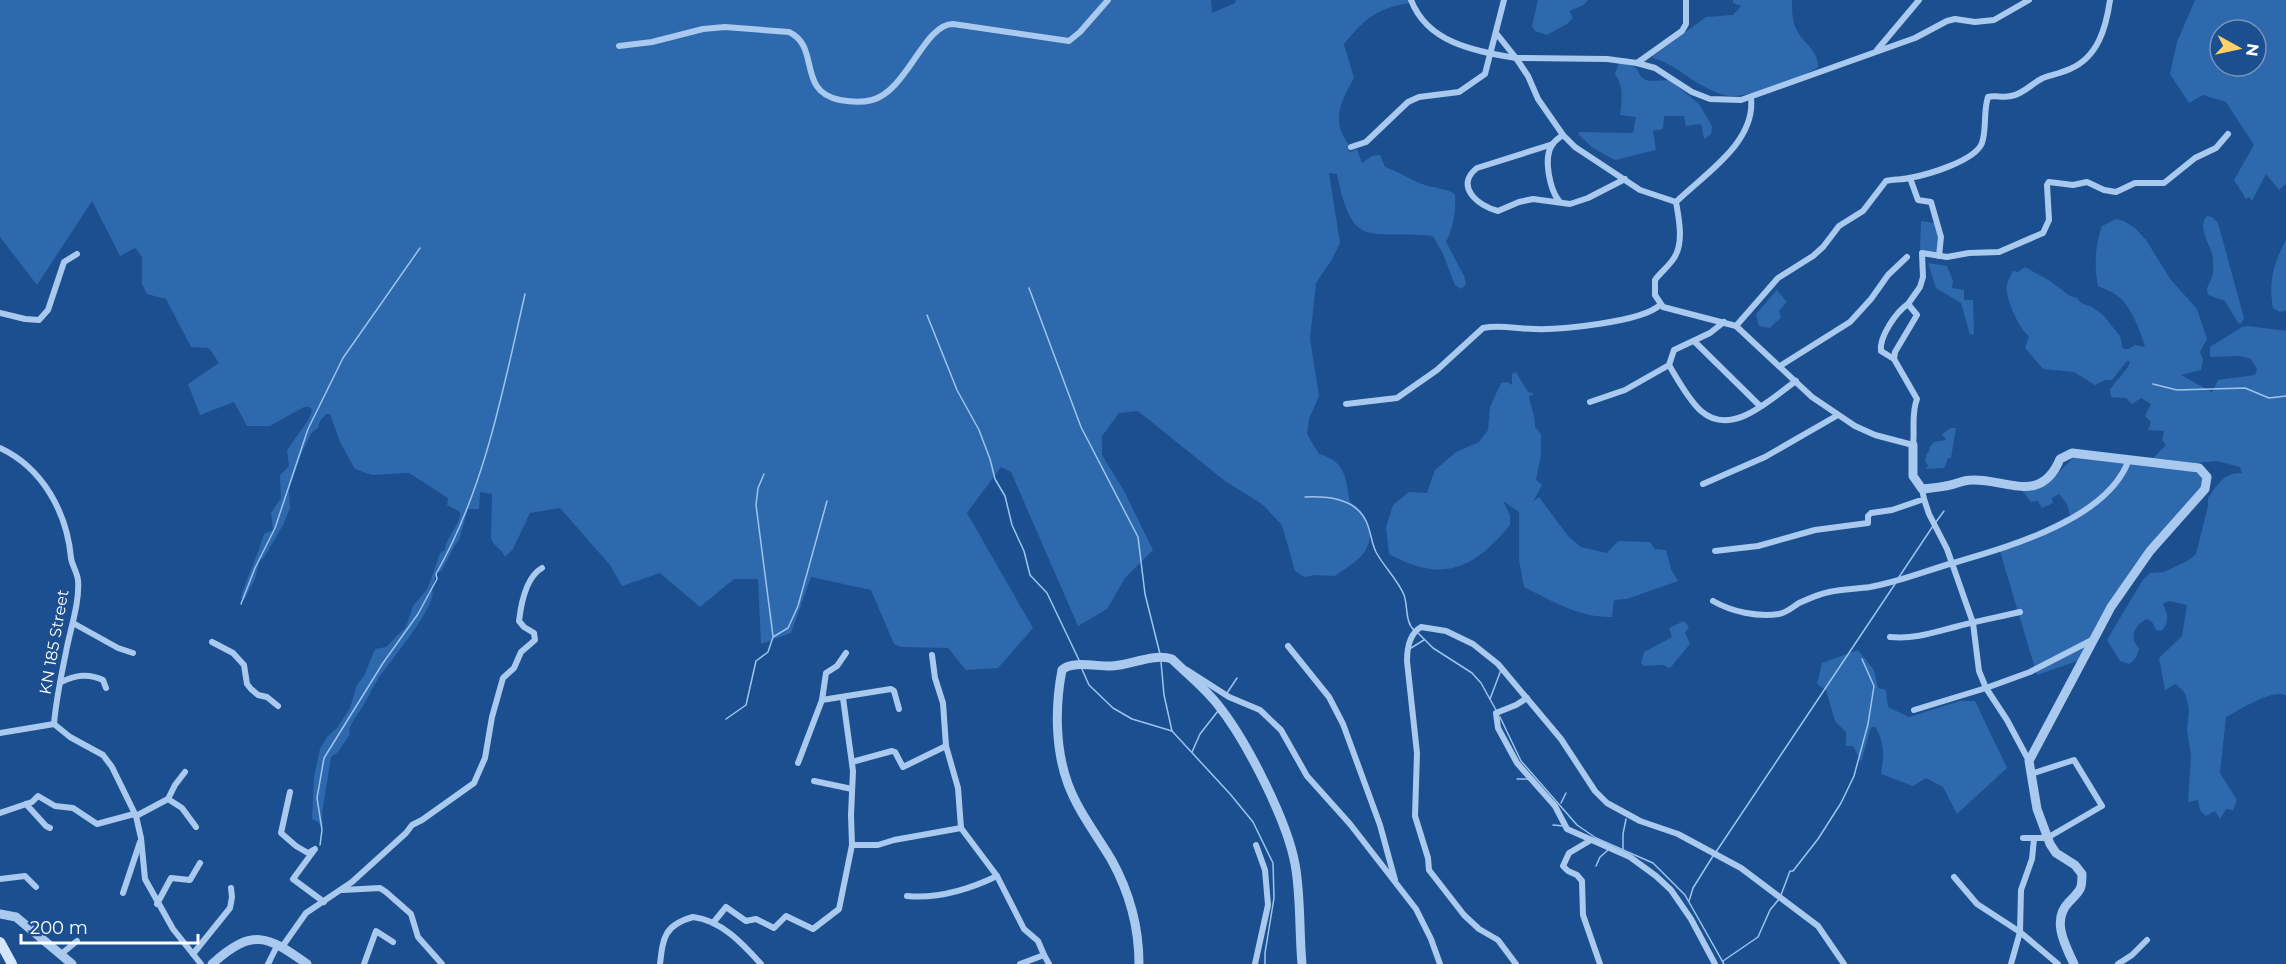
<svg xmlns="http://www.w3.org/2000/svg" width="2286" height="964" font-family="Montserrat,sans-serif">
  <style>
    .green { fill: #2e69ad; fill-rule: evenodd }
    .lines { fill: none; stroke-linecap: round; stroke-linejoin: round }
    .stream { stroke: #9cc4f0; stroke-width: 1.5 }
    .minor { stroke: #a9c9ee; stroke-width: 6 }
    .tertiary { stroke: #a9c9ee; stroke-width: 9 }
    .secondary { stroke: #d6e6fa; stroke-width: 10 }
    .labels { text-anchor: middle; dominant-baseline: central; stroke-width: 6; stroke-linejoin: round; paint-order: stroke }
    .street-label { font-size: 16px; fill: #fff; stroke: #1b4f8f }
  </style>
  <rect width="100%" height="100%" fill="#1b4f8f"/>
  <g class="green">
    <path d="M0,0H1211L1212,13L1235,3L1236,0H1415V2C1378,8 1368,15 1344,44L1354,78C1340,102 1330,124 1351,147L1348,153L1357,149L1362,163L1372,156L1380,155L1385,167C1398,171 1409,179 1422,184C1433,188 1445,188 1455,194C1456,211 1454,226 1446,242L1464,276L1466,284L1461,289L1455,285L1443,254L1433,236C1369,229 1353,253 1337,174L1329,173L1340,243L1331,261L1316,283L1310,339L1319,396L1309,419L1307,434L1319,454C1347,462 1345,478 1350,502C1367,511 1376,534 1365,551C1359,561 1344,569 1335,576L1315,575L1304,577L1295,571L1282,525L1262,504L1225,481L1138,411L1119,413L1102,436V455L1124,491L1153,550L1125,578L1107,609L1078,626L1011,472L1001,467L967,513L1033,628L998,668L966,670L948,648L901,647L894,644L871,590L811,577L791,633L761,644L758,579H734L700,607L660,573L622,586L610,565L560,508L530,513L513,549L505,557C502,548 493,547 491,538L492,494L480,492L479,509H468L459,540L455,545L442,570L436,574L432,589C439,604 389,662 378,679C370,692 364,707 354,719L349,729L350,734L338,752L331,757L322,814L323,829L318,822L312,819L314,777L320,749L327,737L337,728L350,708L357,685L364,676L375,649L386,647L406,627L413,606L428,588L440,553L445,550C446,536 461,525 460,512L447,505L448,498L409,473L372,475L355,469L340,442L330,414H326L320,421L318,428L312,432L302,452L289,490L290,508L283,525L265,556L259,562L255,579L245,598L242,599L241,597C247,576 258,556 264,534L273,530L271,513L281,498L280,475L289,466L287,450L309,419L312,410L310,407H304L270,426H247L234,402L200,415L188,384L219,363L209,348L191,347L166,299L147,294L142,284V257L135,248L120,256L92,201L37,285L0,237Z"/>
    <path d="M1538,0H1588L1584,5L1569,11L1573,18L1567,24L1547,35L1535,31L1532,26Z"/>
    <path d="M1733,0H1792C1792,10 1792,20 1796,29C1803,43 1819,51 1818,67C1803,78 1754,95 1736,96C1726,97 1714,92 1705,87C1687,78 1673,63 1653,58V56L1706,17L1733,15L1741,6L1733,3Z"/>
    <path d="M2195,0H2286V184L2279,190L2266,174L2252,201L2249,197L2246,199L2234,180L2254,145L2226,102L2203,95L2189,103L2170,74L2177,42ZM2220,30H2256V66H2220Z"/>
    <path d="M1619,63C1645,66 1633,73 1646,80C1652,82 1663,80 1670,80L1699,104L1712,126L1711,134L1704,139L1701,124L1686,126L1684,116H1664L1663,129L1653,131L1656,150L1615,160L1593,148L1578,134L1579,132L1633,133L1636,117L1620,115C1622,99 1624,87 1615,74Z"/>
    <path d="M2207,216L2212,217L2218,223L2244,318L2241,324L2238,323L2225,301L2208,295C2205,286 2210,285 2212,277C2214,272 2213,264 2213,258C2211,244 2196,228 2207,216Z"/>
    <path d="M2116,219L2124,221L2135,228L2146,240L2171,280L2197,309L2207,339L2200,352L2203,360L2201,370L2181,375L2212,392L2218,380L2255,375L2257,369L2251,359L2240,356L2210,357V347L2242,327L2248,326L2286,331V695C2272,689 2239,710 2226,717L2220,773L2237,800L2233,810L2226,809L2220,819L2215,811L2206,816L2200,810L2198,800L2188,802L2191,755L2187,731L2189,709L2185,693L2176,684L2165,690L2159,658L2182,636L2187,605L2169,601L2163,604C2168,614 2170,623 2161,631L2156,630L2152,622L2147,619C2135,624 2128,638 2139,648C2137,655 2136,660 2129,664L2120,661L2107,640L2142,581L2150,573L2164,572L2189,560L2196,554L2208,506V498C2217,485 2224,472 2242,473L2240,467L2216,461L2196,463L2153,458L2166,445L2162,440L2164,431L2148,430L2151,422L2145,416L2151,404L2141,398L2132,404L2126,398L2111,397L2110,389L2128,367L2130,361H2127L2112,380H2105L2095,385L2074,372L2043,369L2025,348L2029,336C2019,329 2004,296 2007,284C2008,280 2011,275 2013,271L2018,272L2025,267L2050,281L2070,296L2077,298L2081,303L2092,307L2103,315L2120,336L2123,349H2129L2135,345L2145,347C2141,332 2130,303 2116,295C2111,291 2104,289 2098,286C2094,267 2095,244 2102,226Z"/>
    <path d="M1921,221L1935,223L1939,230L1938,255L1920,251Z"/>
    <path d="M2286,239V310L2280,312L2273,308C2268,281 2274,264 2286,239Z"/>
    <path d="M1928,263L1947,266L1953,281L1952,288L1964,290V300H1973L1974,334L1970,335L1961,303L1936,288Z"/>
    <path d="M1777,290L1787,302L1779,311L1781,317L1770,328L1759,326L1756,314Z"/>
    <path d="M1516,372L1528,392L1533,393L1534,395L1529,396C1530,407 1536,416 1535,427L1541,434V455L1536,480L1542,485L1533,502L1539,497L1568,536L1581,547L1607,553L1618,541L1650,542L1655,549L1666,550L1671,569L1678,581L1627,599L1614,600L1612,617C1580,618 1552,601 1524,587L1519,560V512L1503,501L1510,515V525C1473,570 1442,583 1389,554L1386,527L1393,505L1409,492L1427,493L1435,470L1456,452L1479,442L1488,430L1490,407L1501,383L1507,382L1512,385V374Z"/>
    <path d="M1951,428H1956L1951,458H1948L1944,468L1926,469L1928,465L1925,461L1927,453L1930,450L1929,448L1934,442L1946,440L1942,434Z"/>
    <path d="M2074,457L2197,470L2204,476V485L2138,563L2080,660L2037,675L1999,548L2024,540L2070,515L2067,504L2059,494L2052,498L2053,503L2042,508L2038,501L2031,502L2021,489L2048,483Z"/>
    <path d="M1684,621L1689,627L1685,633L1690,644L1670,668L1662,665L1644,666L1641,663L1644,652L1672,637L1669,628Z"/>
    <path d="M1858,650L1874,670L1878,688L1886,690L1888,707L1909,717L1960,701H1975L2007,768L1957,814L1943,787L1926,778L1913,786L1881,774C1884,756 1885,742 1875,727H1872L1870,730L1861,762L1853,746H1846V732L1835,721L1826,690L1817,684L1822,663Z"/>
  </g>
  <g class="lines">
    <g class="stream">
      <path d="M1029,288L1081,427L1138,537L1145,594L1160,654"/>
      <path d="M927,315L957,390L979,430L990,459L995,479L1005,496L1012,525L1024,551L1030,575L1047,593L1079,660"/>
      <path d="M2153,384L2177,390L2245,388L2269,398L2286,396"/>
      <path d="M764,474L758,488L756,505L773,636"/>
      <path d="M1305,497C1327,496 1355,498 1366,521C1371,531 1371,542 1376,552C1384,567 1398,580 1404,595C1408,606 1405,622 1414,630"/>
      <path d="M1936,522L1944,511"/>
      <path d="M1899,577L1933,526"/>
      <path d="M241,604L255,568L275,528L308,429L343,358L420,248"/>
      <path d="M1418,633L1433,648L1472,673L1481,683L1496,710"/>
      <path d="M1411,648L1424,640"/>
      <path d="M1161,662L1164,695L1172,731"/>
      <path d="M1081,667L1089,685L1113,708L1132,719L1172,731L1231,795L1253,822L1273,863L1274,898L1265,953V964"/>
      <path d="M1227,693L1237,678"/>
      <path d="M1490,699L1501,670"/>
      <path d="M1500,717L1521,761L1577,825L1596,838L1653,863L1685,895L1724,964"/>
      <path d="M726,719L746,705L756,661L768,652L773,637L788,628L798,606L827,501"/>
      <path d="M1192,752L1200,734L1218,711"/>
      <path d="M1517,779H1528"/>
      <path d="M1561,803L1566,793"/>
      <path d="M1553,825L1564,826"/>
      <path d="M320,845L322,830L317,798L324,758L383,663L418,614L437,579L436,574C485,488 503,390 525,294"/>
      <path d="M1623,850V834L1626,819"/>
      <path d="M1716,852L1895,584"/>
      <path d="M1596,866L1600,857L1608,850"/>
      <path d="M1781,895L1790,871H1793L1818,839L1841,803L1854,776L1868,724L1874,686L1862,659"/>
      <path d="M1689,901L1693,888L1713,856"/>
      <path d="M1723,961L1758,937L1770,910L1779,899"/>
    </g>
    <g class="minor">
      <path d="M1411,0C1428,44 1476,51 1516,58L1528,76L1538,99L1563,135L1575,147L1640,190L1676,202"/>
      <path d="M1496,33L1516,58L1607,59L1637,63L1655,68L1692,92L1710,99L1741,100L1915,38L1947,21L1955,19L1975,22L1994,20L2029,0"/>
      <path d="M619,46L652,42L703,29L725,27L789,32C821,47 796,91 840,100C851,102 861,103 872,100C907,91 924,24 953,24L1069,41L1080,32L1108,0"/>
      <path d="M1877,50L1919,0"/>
      <path d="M1637,63L1682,31L1686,24V0"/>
      <path d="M1751,98C1756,143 1703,175 1676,202C1679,219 1684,243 1674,258C1669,266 1661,272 1655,280V295L1663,307L1736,326L1812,397L1855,426L1875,435L1913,445C1915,429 1911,414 1917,399L1894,359L1895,352L1917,315L1908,304L1920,287L1923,277L1922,253L1947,257L1969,253L1999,252L2043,233L2049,220L2047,185L2049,182L2073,185L2087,182L2104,190L2116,192L2135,183H2164L2195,158L2216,148L2228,134"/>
      <path d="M1553,144L1477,168C1454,186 1478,206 1498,211L1519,202L1533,199L1570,204L1588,198L1625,179"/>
      <path d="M1351,147L1366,142L1408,102L1419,97L1459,92L1485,74L1504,0"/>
      <path d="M1910,178L1918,200L1931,202L1941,237L1939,256"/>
      <path d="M1559,201C1550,190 1543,158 1552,145C1554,141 1559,138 1563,135"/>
      <path d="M0,313L25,319L39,320L48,310L64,262L77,254"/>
      <path d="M1736,326L1778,278L1813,256L1823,247L1839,226L1863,211L1886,181C1893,179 1901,180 1909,178C1927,175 1975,161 1982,143C1987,128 1983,112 1988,97C1995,95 2003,98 2011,96C2024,94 2032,83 2043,78C2052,75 2061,73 2070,69C2098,57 2106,28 2110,0"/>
      <path d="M1694,341L1760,406"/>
      <path d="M1894,359L1881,351C1879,337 1896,312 1908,304"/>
      <path d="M1669,365C1678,380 1688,399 1701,411C1732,438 1770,399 1796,381"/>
      <path d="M1780,366L1850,322L1871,299L1888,275L1907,257"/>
      <path d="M1590,402L1625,390L1669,365L1674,350L1710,333L1724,322"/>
      <path d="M1346,404L1397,398L1437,370L1483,328C1500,324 1516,329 1534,329C1560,330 1642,322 1660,305"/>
      <path d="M0,448C43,468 67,513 71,558C72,565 77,572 78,580C80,602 70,630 66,652C61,676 56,700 54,724"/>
      <path d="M1703,484L1765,457L1838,415"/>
      <path d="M1924,499L1929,514L1947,549L1973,623L1979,671L1986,688L2007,720L2029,761"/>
      <path d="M1715,551L1758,546L1815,530L1868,523V516L1871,513L1892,510L1924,499L1922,489"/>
      <path d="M1713,601C1732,612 1757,617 1779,614C1786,613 1793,607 1799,603C1808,599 1819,594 1829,592C1843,589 1856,589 1870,587C1899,582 1925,571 1953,563C2008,547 2109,519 2129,459"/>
      <path d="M73,623L118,648L133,653"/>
      <path d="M1890,637C1915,639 1932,633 1955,627C1977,621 1999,617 2020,612"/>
      <path d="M212,642L233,653L244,665L247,684L251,689L258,695L267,697L278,706"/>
      <path d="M1288,646L1329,697L1343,724L1380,825L1395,880"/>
      <path d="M932,655L935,678L943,703L946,746"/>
      <path d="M1187,670L1229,697L1260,710L1281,730L1307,776L1350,824L1416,909L1431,939L1440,964"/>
      <path d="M61,682C76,675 88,673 103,680L106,688"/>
      <path d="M1527,698L1516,705L1496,713L1498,728L1517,763L1555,806L1567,829L1630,857L1656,876L1671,890L1691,919L1715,964"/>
      <path d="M822,700L826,673L837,666L846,653"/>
      <path d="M1914,710L1986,688L2030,672L2092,640"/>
      <path d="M0,733L54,724L70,737L103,755L112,767L136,816L141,838L145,879L173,929L201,964"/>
      <path d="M852,762L892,751L895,752L903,767L946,746L958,788L961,828L997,876L1024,929L1038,941L1044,955"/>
      <path d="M798,763L822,700L891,689L894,691L899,709"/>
      <path d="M814,781L852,789"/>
      <path d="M290,792L281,833L296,846L308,853L315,849L293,879L324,902"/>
      <path d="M168,799L182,808L196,827"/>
      <path d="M26,804L46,826L50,828"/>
      <path d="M0,813L32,802L38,796L55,806L73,808L97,824L134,814"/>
      <path d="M136,816L168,799L175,785L185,772"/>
      <path d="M2023,838H2047L2102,806L2074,760L2031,774"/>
      <path d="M1591,840L1569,853L1563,866L1568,871L1577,875L1582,881L1583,915L1600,964"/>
      <path d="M852,845H878L894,840L961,828"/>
      <path d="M1954,877L1977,904L2020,932L2058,964"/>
      <path d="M0,879L25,876L36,887"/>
      <path d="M343,890L380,888L386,892L411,914L418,937L442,964"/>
      <path d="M123,893L140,842"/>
      <path d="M907,896C939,899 968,890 997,876"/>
      <path d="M157,904L171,878L190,880L200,863"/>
      <path d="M713,923L726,907L746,921L756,919L774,928L786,916L813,929L839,909L852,845L851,815L853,771L843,698"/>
      <path d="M282,947L306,913L352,882L406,833L412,825L422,820L474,783L485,758L492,717L503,678L514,668L521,652L535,640L534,633L524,627L519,621C521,604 526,577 542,568"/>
      <path d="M193,954L230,908L232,897L231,888"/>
      <path d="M60,955L77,941"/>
      <path d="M268,964L278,944"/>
      <path d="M364,964L376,931L393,942"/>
      <path d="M660,964C663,938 664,925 693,917C721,920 743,944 761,964"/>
      <path d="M1020,964L1044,955L1049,964"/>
      <path d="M1255,964L1268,905L1265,870L1256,845"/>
      <path d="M1516,964L1498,940L1479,929L1464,915L1429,870L1428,858L1415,816L1417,753L1407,661C1407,648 1409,634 1421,627L1446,631L1473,644L1498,664L1561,739L1595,791L1607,803L1640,821L1678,834L1741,868L1818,926L1844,964"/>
      <path d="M2011,964L2020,932L2021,890L2032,859L2034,839"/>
      <path d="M2118,964L2132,955L2147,940"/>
    </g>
    <g class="tertiary">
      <path d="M1913,445V476L1922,489C1929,488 1937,488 1945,486C1954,485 1962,480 1972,480C2007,479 2041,505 2060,459L2072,453L2199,468L2207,477L2205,489L2150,551L2111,607L2029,761L2037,809L2050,844L2056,853L2075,865L2082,874C2082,891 2080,890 2069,902C2051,920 2065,945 2074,964"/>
      <path d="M0,914L16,917L72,964"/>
      <path d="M212,964C252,928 267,935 307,964"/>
      <path d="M1139,964C1139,926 1130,893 1111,859C1096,834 1078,811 1068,784C1055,749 1055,706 1062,670C1072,660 1098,667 1112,666C1132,665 1153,653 1172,659C1187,674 1205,688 1218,705C1246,740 1287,820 1295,864C1301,896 1299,931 1302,964"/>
    </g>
    <path class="secondary" d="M0,942L12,964"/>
  </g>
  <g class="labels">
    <g class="street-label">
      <text transform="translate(54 642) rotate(-80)">KN 185 Street</text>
    </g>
  </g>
  <g transform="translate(2238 48) rotate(98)"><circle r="28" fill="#1b4f8f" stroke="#7695bc" stroke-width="1.5"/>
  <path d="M0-4.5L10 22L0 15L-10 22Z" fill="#ffd166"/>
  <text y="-9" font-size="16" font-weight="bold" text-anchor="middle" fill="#ffffff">N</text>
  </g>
  <path d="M21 934v9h177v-9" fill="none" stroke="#ffffff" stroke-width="3"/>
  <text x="30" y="934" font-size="18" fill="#ffffff" stroke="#1b4f8f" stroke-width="4.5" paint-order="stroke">200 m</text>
</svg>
